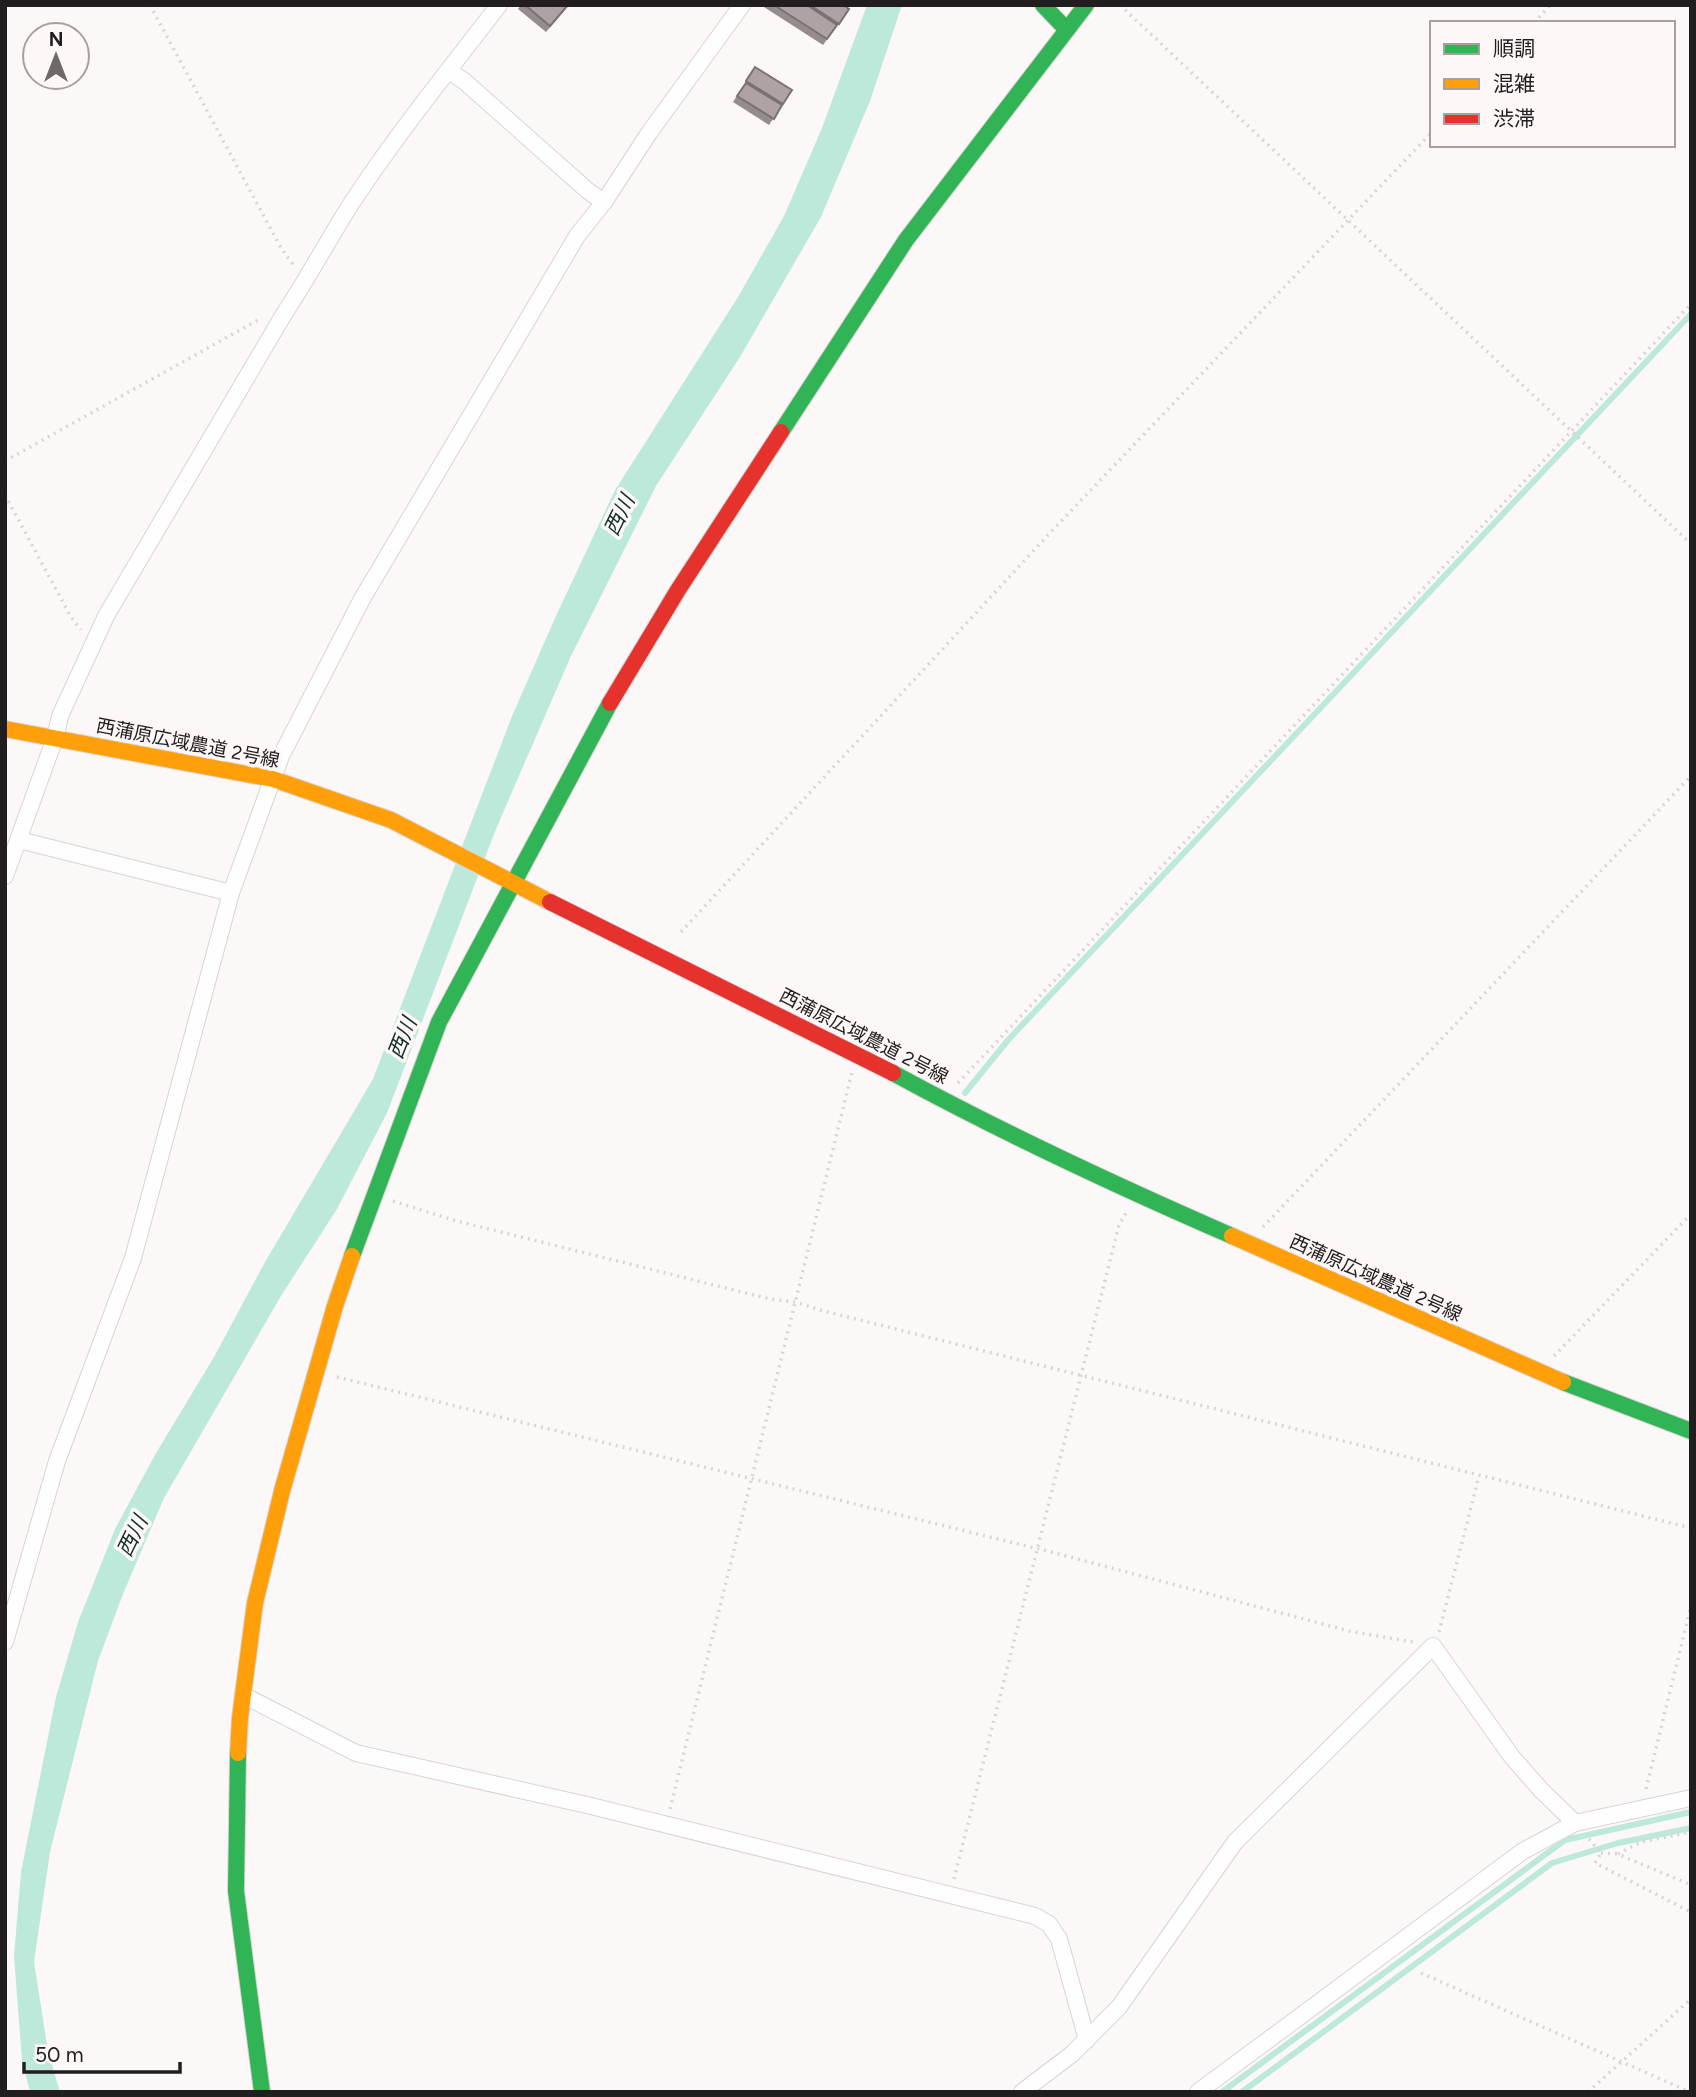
<svg xmlns="http://www.w3.org/2000/svg" width="1696" height="2097" font-family="Figtree,'Noto Sans JP',sans-serif">
  <style>
    .water { fill: #bde9db }
    .lines { fill: none; stroke-linecap: round; stroke-linejoin: round }
    .stream { stroke: #bde9db; stroke-width: 6 }
    .street-casing { stroke: #d8d4d4; stroke-width: 18 }
    .fast-casing { stroke: #d8d4d4; stroke-width: 18 }
    .slow-casing { stroke: #d8d4d4; stroke-width: 18 }
    .jam-casing { stroke: #d8d4d4; stroke-width: 18 }
    .path { stroke: #d7d6d6; stroke-width: 3.5; stroke-dasharray: 2 5; stroke-linecap: butt }
    .street { stroke: #fffefe; stroke-width: 16 }
    .fast { stroke: #30b455; stroke-width: 16 }
    .slow { stroke: #ff9f0a; stroke-width: 16 }
    .jam { stroke: #e5322d; stroke-width: 16 }
    .wall { fill: #968b8d }
    .building { fill: #afa2a4; stroke: #7a7173; stroke-width: 2 }
    .labels { text-anchor: middle; dominant-baseline: central; stroke-width: 7; stroke-linejoin: round; paint-order: stroke }
    .street-label { font-size: 19px; fill: #221d1e; stroke: #fef7f7 }
    .water-label { font-size: 21px; font-style: italic; fill: #103027; stroke: #fef7f7 }
  </style>
  <rect width="100%" height="100%" fill="#fdf8f8"/>
  <path class="water" d="M867,5H902L870,101L821,217L740,357L656,486L571,656L496,829L387,1113L337,1209L281,1296L164,1498L123,1594L98,1661L50,1852L34,1962L48,2051L60,2092H30L22,2061L14,1956L21,1872L56,1697L78,1622L115,1529L156,1453L214,1357L265,1262L373,1079L512,716L555,618L615,490L738,297L784,216L822,128Z"/>
  <g class="lines">
    <g class="stream">
      <path d="M965,1093L1008,1040L1691,314"/>
      <path d="M1222,2092L1565,1840L1691,1812"/>
      <path d="M1242,2092L1552,1863L1618,1843L1691,1828"/>
    </g>
    <defs>
      <g id="street">
        <path d="M449,71L464,81L588,191L604,202"/>
        <path d="M19,840L231,893"/>
        <path d="M5,876L55,738L60,716L106,616L284,314C308,278 328,240 351,204C396,135 449,70 499,5"/>
        <path d="M5,1642L57,1461L133,1258L231,893L281,756L362,599L577,236L604,202L649,133L742,5"/>
        <path d="M243,1695L356,1753L587,1805L1035,1916L1049,1924L1059,1939L1087,2040"/>
        <path d="M1022,2092L1072,2054L1119,2007L1235,1842L1433,1646L1512,1757L1541,1790L1575,1823"/>
        <path d="M1198,2092L1523,1851L1575,1823L1691,1798"/>
      </g>
      <g id="fast">
        <path d="M1043,5L1066,29"/>
        <path d="M781,432L906,240L1086,5"/>
        <path d="M893,1073C1003,1133 1117,1186 1232,1236"/>
        <path d="M352,1256L439,1022L610,703"/>
        <path d="M1563,1382L1691,1431"/>
        <path d="M238,1753L236,1891L262,2092"/>
      </g>
      <g id="slow">
        <path d="M5,729L273,779L391,820L550,902"/>
        <path d="M1232,1236L1563,1382"/>
        <path d="M238,1753L240,1718L255,1603L282,1491L335,1306L352,1256"/>
      </g>
      <g id="jam">
        <path d="M610,703L678,590L781,432"/>
        <path d="M550,902L893,1073"/>
      </g>
    </defs>
    <use href="#street" class="street-casing"/>
    <use href="#fast" class="fast-casing"/>
    <use href="#slow" class="slow-casing"/>
    <use href="#jam" class="jam-casing"/>
    <g class="path">
      <path d="M150,5L281,248L294,266"/>
      <path d="M1120,5L1691,544"/>
      <path d="M1534,23L1550,5"/>
      <path d="M5,461L258,320"/>
      <path d="M5,495L71,617L81,630"/>
      <path d="M681,932L1048,535L1432,132"/>
      <path d="M958,1083L1691,304"/>
      <path d="M393,1201L453,1220L770,1299L795,1302L820,1310L1691,1528"/>
      <path d="M1263,1227L1691,776"/>
      <path d="M1554,1356L1691,1214"/>
      <path d="M337,1377L1055,1553L1349,1631L1413,1642"/>
      <path d="M1439,1632L1479,1476"/>
      <path d="M1646,1789L1691,1606"/>
      <path d="M670,1809L852,1072"/>
      <path d="M1589,1839L1601,1853L1595,1863L1691,1912"/>
      <path d="M1601,1853L1618,1854L1691,1885"/>
      <path d="M1618,1854L1641,1842L1691,1832"/>
      <path d="M954,1879L1119,1225L1126,1213"/>
      <path d="M1421,1973L1690,2092"/>
      <path d="M1588,2092L1691,1999"/>
    </g>
    <use href="#street" class="street"/>
    <use href="#fast" class="fast"/>
    <use href="#slow" class="slow"/>
    <use href="#jam" class="jam"/>
  </g>
  <g class="wall">
    <path d="M521,5H569L546,32L518,9Z"/>
    <path d="M761,5H843L849,9L823,45Z"/>
    <path d="M755,67L792,90L769,125L733,102Z"/>
  </g>
  <g class="building">
    <path d="M525,5H568L550,26Z"/>
    <path d="M774,5H807L837,25L827,39Z"/>
    <path d="M810,5H843L849,9L839,24Z"/>
    <path d="M755,67L792,90L783,104L746,81Z"/>
    <path d="M746,83L782,105L774,119L737,96Z"/>
  </g>
  <g class="labels">
    <g class="street-label">
      <text transform="translate(188 743) rotate(11)">西蒲原広域農道 2号線</text>
      <text transform="translate(864 1036) rotate(27)">西蒲原広域農道 2号線</text>
      <text transform="translate(1376 1278) rotate(24)">西蒲原広域農道 2号線</text>
    </g>
    <g class="water-label">
      <text transform="translate(619 515) rotate(-64)">西川</text>
      <text transform="translate(402 1038) rotate(-68)">西川</text>
      <text transform="translate(132 1536) rotate(-64)">西川</text>
    </g>
  </g>
  <rect width="1696" height="2097" fill="none" stroke="#221d1e" stroke-width="14"/>
  <rect x="1430" y="21" width="245" height="126" fill="#fef7f7" stroke="#a6a0a0" stroke-width="2"/>
  <rect x="1444" y="44" width="35" height="10" fill="#30b455" stroke="#a6a0a0" stroke-width="2"/>
  <text x="1493" y="56" font-size="21" fill="#221d1e">順調</text>
  <rect x="1444" y="79" width="35" height="10" fill="#ff9f0a" stroke="#a6a0a0" stroke-width="2"/>
  <text x="1493" y="91" font-size="21" fill="#221d1e">混雑</text>
  <rect x="1444" y="114" width="35" height="10" fill="#e5322d" stroke="#a6a0a0" stroke-width="2"/>
  <text x="1493" y="126" font-size="21" fill="#221d1e">渋滞</text>
  <g transform="translate(56 56)"><circle r="33" fill="#fef7f7" stroke="#a6a0a0" stroke-width="2"/>
  <path d="M0-5L12 26L0 18L-12 26Z" fill="#6f6a6a"/>
  <text y="-10" font-size="19" font-weight="bold" text-anchor="middle" fill="#221d1e">N</text>
  </g>
  <path d="M24 2062v10h156v-10" fill="none" stroke="#221d1e" stroke-width="3.5"/>
  <text x="35" y="2062" font-size="21" fill="#221d1e" stroke="#fef7f7" stroke-width="5" paint-order="stroke">50 m</text>
</svg>
